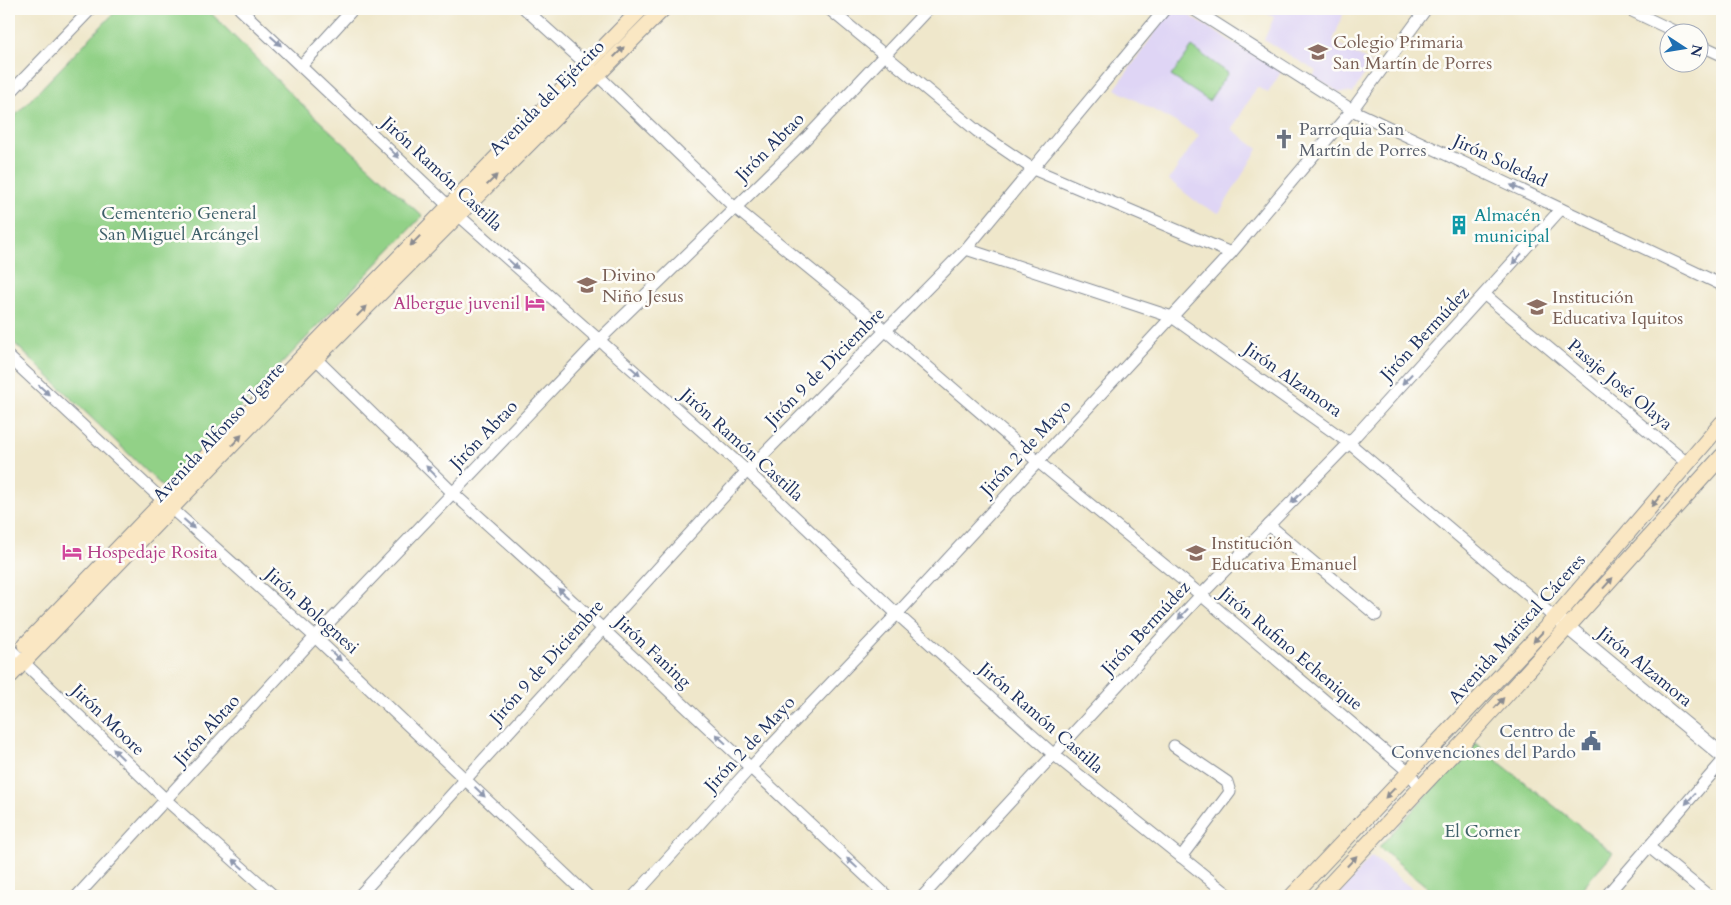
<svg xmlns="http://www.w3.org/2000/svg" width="1731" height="905" font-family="Cardo,serif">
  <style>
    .built { fill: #dfd5f5 }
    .green { fill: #92d187; stroke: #568072 }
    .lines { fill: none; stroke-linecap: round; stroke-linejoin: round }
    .minor-casing { stroke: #858b94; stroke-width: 13 }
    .tertiary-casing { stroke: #858b94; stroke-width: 16 }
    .secondary-casing { stroke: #858b94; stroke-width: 17 }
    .minor { stroke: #fff; stroke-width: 11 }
    .tertiary { stroke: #fff; stroke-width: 14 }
    .secondary { stroke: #fae7c3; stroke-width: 15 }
    .oneway { fill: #8d97ae }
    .oneway2 { fill: #8a8b90 }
    .labels { text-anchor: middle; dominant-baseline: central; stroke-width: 5; stroke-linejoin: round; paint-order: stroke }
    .education-label { font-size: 18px; fill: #785e54; stroke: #fdfcf7; text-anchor: start }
    .street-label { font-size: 18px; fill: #1b2f5e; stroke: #fdfcf7 }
    .worship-label { font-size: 18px; fill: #5b616d; stroke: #fdfcf7; text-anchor: start }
    .park-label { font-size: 18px; fill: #3f606a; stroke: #fdfcf7 }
    .culture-label { font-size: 18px; fill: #0d838f; stroke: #fdfcf7; text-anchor: start }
    .hotel-label { font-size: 18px; fill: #b23c85; stroke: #fdfcf7; text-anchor: end }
    .service-label { font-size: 18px; fill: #4e5e75; stroke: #fdfcf7; text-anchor: end }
  </style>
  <rect width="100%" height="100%" fill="#fdfcf7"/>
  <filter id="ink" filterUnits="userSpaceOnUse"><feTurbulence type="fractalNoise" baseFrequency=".02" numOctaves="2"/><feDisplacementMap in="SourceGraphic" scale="10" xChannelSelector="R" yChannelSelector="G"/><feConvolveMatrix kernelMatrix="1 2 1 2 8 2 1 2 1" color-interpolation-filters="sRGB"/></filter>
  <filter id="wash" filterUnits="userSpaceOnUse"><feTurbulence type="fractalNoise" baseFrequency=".0096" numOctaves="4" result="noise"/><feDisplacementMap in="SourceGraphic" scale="20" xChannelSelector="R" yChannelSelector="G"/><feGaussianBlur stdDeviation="1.12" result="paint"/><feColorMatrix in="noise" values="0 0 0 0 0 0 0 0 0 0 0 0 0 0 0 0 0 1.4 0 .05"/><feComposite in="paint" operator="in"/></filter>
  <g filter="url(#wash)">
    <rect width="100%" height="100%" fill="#efe7cb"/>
    <g class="built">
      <path d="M1269,9H1345L1333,41L1371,63L1353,93L1339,92L1313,77L1316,71L1264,40L1274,17L1267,14Z"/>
      <path d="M1171,10H1180L1281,72L1268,93L1257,87L1232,129L1258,149L1219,213L1211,210L1194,200L1169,180L1199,135L1115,89Z"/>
      <path d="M1371,856L1421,896H1342L1340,894Z"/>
    </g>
    <g class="green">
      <path d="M118,9H207L298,101L422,216L164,488L9,338V122Z"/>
      <path d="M1192,47L1228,73L1209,101L1171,76Z"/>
      <path d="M1475,743L1613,853L1575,896H1438L1379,847Z"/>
    </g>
  </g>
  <g filter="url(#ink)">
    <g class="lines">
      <defs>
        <g id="minor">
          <path d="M240,9L457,214L747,471L897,614L1053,754L1230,896"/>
          <path d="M525,9L587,65L734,207L885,330L1037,461L1201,595L1410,773L1420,788"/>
          <path d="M829,9L977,131L1033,169L1231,253"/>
          <path d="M1193,9L1352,110L1722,285"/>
          <path d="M1628,9L1676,32"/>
          <path d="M1698,44L1722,55"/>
          <path d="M302,65L353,9"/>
          <path d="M9,94L91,9"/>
          <path d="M966,249L1172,317L1349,443L1555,618"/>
          <path d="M1485,295L1688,464"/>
          <path d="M310,353L453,493L602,628L887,896"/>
          <path d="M9,357L172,509L315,637L588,896"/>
          <path d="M1269,525L1376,615"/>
          <path d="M9,648L166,800L274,896"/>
          <path d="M1174,746L1227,782L1230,792L1181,857"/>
          <path d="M1649,847L1709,896"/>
          <path d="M77,896L315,637L599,340L801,144L928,9"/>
          <path d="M359,896L747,471L966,249L1165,9"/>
          <path d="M634,896L751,767L897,614L1231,253L1352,110L1426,9"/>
          <path d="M923,896L1201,595L1349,443L1561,209"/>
          <path d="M1606,896L1722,762"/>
        </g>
        <path id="tertiary" d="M1559,620L1722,755"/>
        <g id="secondary">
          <path d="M25,645L308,351L641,9"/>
          <path d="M9,677L305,369L663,9"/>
          <path d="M1292,896L1555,618L1722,423"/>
          <path d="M1319,896L1471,734L1722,456"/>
        </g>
      </defs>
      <use href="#minor" class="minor-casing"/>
      <use href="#tertiary" class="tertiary-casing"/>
      <use href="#secondary" class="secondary-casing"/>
      <use href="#minor" class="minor"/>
      <use href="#tertiary" class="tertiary"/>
      <use href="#secondary" class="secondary"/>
    </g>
    <defs><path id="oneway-solid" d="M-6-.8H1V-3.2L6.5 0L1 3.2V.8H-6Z" transform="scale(1.25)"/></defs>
    <g class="oneway">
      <use href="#oneway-solid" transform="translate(276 41) rotate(42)"/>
      <use href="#oneway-solid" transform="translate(394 153) rotate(44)"/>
      <use href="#oneway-solid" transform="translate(1517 188) rotate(-155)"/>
      <use href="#oneway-solid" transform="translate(1517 259) rotate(132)"/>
      <use href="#oneway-solid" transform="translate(513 264) rotate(42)"/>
      <use href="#oneway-solid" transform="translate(635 371) rotate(41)"/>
      <use href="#oneway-solid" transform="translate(1407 379) rotate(133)"/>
      <use href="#oneway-solid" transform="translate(44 390) rotate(43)"/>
      <use href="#oneway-solid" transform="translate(431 471) rotate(-135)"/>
      <use href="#oneway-solid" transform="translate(1296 498) rotate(134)"/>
      <use href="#oneway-solid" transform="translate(189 524) rotate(42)"/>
      <use href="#oneway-solid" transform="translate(563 593) rotate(-138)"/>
      <use href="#oneway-solid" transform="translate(1183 614) rotate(133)"/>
      <use href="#oneway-solid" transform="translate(336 656) rotate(43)"/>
      <use href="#oneway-solid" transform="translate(721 739) rotate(-137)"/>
      <use href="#oneway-solid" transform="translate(118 754) rotate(-136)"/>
      <use href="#oneway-solid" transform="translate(480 792) rotate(44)"/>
      <use href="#oneway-solid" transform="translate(1690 799) rotate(131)"/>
      <use href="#oneway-solid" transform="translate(852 863) rotate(-137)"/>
      <use href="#oneway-solid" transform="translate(238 864) rotate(-138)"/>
    </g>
    <g class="oneway2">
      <use href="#oneway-solid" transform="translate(619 52) rotate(-45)"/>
      <use href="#oneway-solid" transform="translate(492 180) rotate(-45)"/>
      <use href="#oneway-solid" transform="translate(415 241) rotate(134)"/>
      <use href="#oneway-solid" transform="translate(362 311) rotate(-45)"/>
      <use href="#oneway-solid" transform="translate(237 440) rotate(-47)"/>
      <use href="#oneway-solid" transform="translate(1656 501) rotate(131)"/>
      <use href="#oneway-solid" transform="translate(1608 583) rotate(-48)"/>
      <use href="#oneway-solid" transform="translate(1538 637) rotate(133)"/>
      <use href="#oneway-solid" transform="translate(1499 703) rotate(-48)"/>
      <use href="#oneway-solid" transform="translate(1390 793) rotate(134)"/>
      <use href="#oneway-solid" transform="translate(1352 861) rotate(-47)"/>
    </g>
  </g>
  <defs>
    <symbol id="school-bare" viewBox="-9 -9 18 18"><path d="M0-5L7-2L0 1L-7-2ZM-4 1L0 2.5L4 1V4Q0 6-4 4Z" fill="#8d6e63" stroke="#fdfcf7" stroke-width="2.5" paint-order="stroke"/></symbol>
    <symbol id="church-bare" viewBox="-9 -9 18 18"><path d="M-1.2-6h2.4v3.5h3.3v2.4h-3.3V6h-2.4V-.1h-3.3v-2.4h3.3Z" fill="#6b7280" stroke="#fdfcf7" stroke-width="2.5" paint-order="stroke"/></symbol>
    <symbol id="building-bare" viewBox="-9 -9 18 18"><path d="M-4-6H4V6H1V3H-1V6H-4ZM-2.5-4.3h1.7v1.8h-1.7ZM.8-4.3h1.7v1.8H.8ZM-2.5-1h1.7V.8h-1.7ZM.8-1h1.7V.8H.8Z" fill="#0f9aa8" stroke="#fdfcf7" stroke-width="2.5" paint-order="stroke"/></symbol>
    <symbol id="hotel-bare" viewBox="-9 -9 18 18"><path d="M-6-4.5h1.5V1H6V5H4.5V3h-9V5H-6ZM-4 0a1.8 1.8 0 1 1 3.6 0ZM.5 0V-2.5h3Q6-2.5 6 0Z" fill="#d1479c" stroke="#fdfcf7" stroke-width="2.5" paint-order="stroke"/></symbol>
    <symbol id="civic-bare" viewBox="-9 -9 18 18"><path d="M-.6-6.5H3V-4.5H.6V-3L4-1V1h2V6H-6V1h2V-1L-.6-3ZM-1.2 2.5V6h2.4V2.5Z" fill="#5c6f8a" stroke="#fdfcf7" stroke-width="2.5" paint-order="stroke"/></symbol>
  </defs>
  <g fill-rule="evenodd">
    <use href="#school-bare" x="1304" y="38" width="28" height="28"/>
    <use href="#church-bare" x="1270" y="125" width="28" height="28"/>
    <use href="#building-bare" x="1445" y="211" width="28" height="28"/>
    <use href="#school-bare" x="573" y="271" width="28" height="28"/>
    <use href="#hotel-bare" x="521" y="289" width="28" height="28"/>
    <use href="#school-bare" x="1523" y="293" width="28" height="28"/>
    <use href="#hotel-bare" x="58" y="538" width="28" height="28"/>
    <use href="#school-bare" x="1182" y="539" width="28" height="28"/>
    <use href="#civic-bare" x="1577" y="727" width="28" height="28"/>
  </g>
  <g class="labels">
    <g class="education-label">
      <text x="1333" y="42">Colegio Primaria<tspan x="1333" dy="21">San Martín de Porres</tspan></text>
      <text x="602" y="275">Divino<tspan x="602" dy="21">Niño Jesus</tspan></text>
      <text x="1552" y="297">Institución<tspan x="1552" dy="21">Educativa Iquitos</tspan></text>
      <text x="1211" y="543">Institución<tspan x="1211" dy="21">Educativa Emanuel</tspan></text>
    </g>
    <g class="street-label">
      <text transform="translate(547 98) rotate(-45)">Avenida del Ejército</text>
      <text transform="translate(770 147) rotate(-45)">Jirón Abtao</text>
      <text transform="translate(1500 161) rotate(25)">Jirón Soledad</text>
      <text transform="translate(442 174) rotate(43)">Jirón Ramón Castilla</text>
      <text transform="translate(1425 334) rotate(-47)">Jirón Bermúdez</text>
      <text transform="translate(825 367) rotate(-45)">Jirón 9 de Diciembre</text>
      <text transform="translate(1293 380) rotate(35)">Jirón Alzamora</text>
      <text transform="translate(1620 385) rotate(40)">Pasaje José Olaya</text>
      <text transform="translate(219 432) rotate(-47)">Avenida Alfonso Ugarte</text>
      <text transform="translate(484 435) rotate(-46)">Jirón Abtao</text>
      <text transform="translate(742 445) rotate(42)">Jirón Ramón Castilla</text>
      <text transform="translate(1026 448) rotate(-47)">Jirón 2 de Mayo</text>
      <text transform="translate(312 611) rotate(42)">Jirón Bolognesi</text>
      <text transform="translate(1146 628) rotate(-47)">Jirón Bermúdez</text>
      <text transform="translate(1517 629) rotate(-48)">Avenida Mariscal Cáceres</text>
      <text transform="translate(1291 649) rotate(40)">Jirón Rufino Echenique</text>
      <text transform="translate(653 652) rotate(43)">Jirón Faning</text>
      <text transform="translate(547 662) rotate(-48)">Jirón 9 de Diciembre</text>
      <text transform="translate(1645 667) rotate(39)">Jirón Alzamora</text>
      <text transform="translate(1041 718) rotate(41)">Jirón Ramón Castilla</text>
      <text transform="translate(108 720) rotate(44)">Jirón Moore</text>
      <text transform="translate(207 730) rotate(-48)">Jirón Abtao</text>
      <text transform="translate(750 744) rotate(-47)">Jirón 2 de Mayo</text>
    </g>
    <g class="worship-label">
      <text x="1299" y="129">Parroquia San<tspan x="1299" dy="21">Martín de Porres</tspan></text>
    </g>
    <g class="park-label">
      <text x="179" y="213">Cementerio General<tspan x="179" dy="21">San Miguel Arcángel</tspan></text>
      <text x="1482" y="831">El Corner</text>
    </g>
    <g class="culture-label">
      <text x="1474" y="215">Almacén<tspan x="1474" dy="21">municipal</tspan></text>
    </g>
    <g class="hotel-label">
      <text x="520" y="303">Albergue juvenil</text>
      <text x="87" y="552" text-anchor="start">Hospedaje Rosita</text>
    </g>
    <g class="service-label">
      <text x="1576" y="731">Centro de<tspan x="1576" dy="21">Convenciones del Pardo</tspan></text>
    </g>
  </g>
  <rect width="1731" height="905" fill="none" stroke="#fdfcf7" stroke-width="30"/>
  <g transform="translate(1684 48) rotate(102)"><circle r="24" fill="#fdfcf7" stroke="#a3aaba"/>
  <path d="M0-4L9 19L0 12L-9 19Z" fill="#1f6fb2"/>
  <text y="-8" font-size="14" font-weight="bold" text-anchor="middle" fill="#1b2f5e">N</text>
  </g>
</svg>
